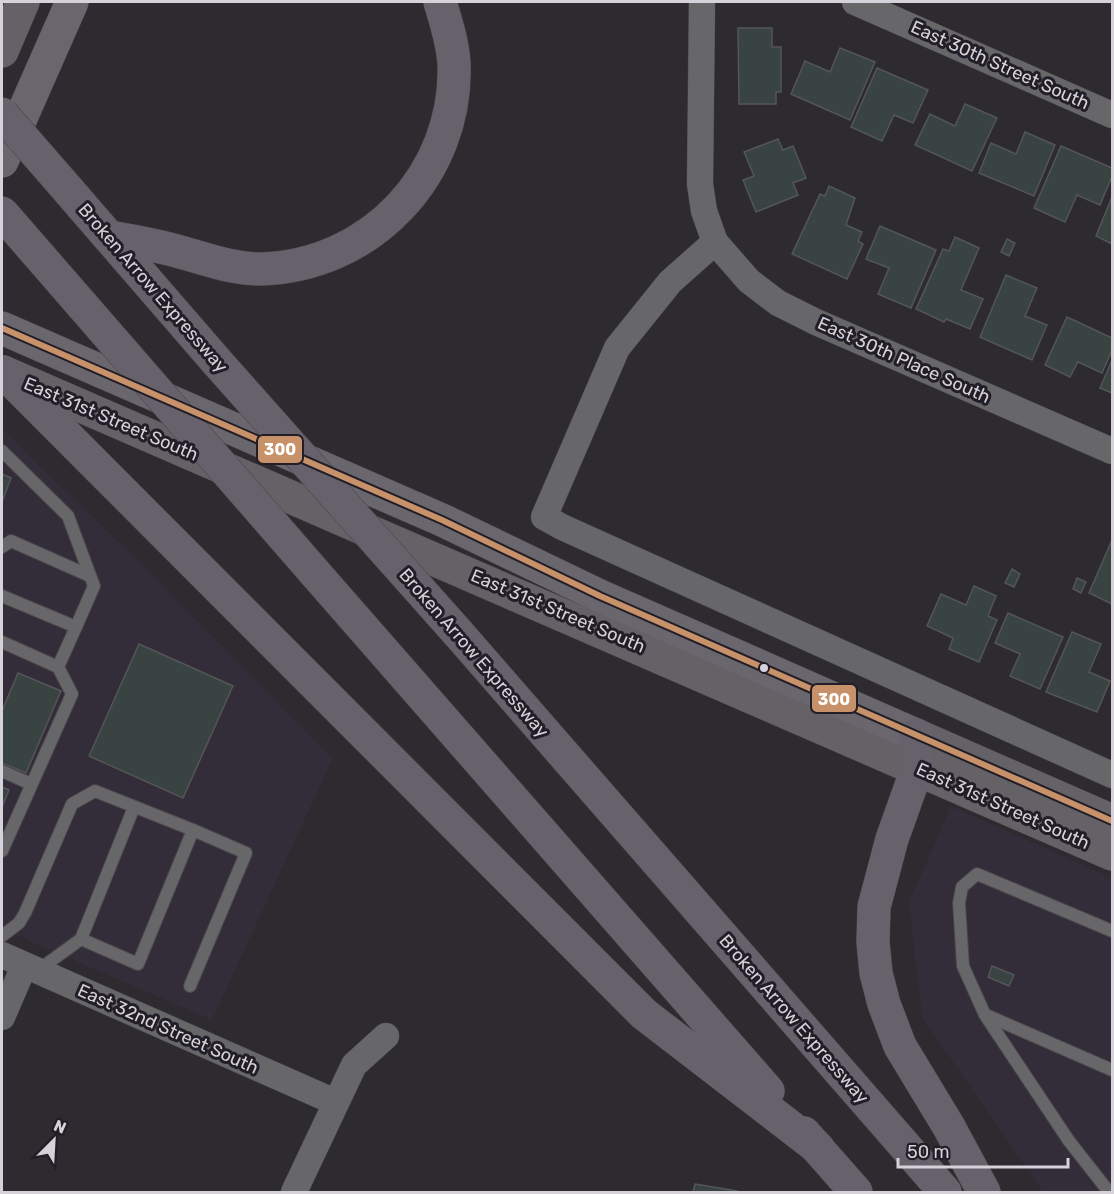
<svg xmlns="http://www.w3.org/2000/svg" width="1114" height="1194" font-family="Rubik,sans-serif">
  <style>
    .built { fill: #332d3a }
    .building { fill: #394342; stroke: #545556; stroke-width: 1.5 }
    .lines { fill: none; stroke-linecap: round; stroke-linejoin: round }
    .service-casing { stroke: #48464a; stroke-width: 14 }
    .minor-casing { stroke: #48464a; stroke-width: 27 }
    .secondary-casing { stroke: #48464a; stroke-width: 34 }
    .primary-casing { stroke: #48464a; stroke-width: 34 }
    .motorway-casing { stroke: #48464a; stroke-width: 34 }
    .service { stroke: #676669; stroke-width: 12 }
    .minor { stroke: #676669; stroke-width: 26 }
    .secondary { stroke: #646167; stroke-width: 33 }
    .primary { stroke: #69666e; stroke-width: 33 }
    .motorway { stroke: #67616c; stroke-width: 33 }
    .motorway-bridge-casing { stroke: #48464a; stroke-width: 34; stroke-linecap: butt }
    .motorway-bridge { stroke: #67616c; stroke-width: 33 }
    .bus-1-casing { stroke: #221e28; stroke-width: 10 }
    .bus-1 { stroke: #c7916a; stroke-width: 6 }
    .bus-dot { fill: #d5d2d9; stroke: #221e28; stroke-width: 2 }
    .labels { text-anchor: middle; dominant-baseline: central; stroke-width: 6; stroke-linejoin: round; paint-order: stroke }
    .street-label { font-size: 18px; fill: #d5d2d9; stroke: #221e28 }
    .line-badge { stroke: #221e28; stroke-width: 2 }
    .badge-label { font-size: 16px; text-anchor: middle; font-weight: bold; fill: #fff }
  </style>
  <rect width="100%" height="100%" fill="#2d2a30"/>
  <g class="built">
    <path d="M2,428L141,564L333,758L212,1020L2,929Z"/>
    <path d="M951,806L1112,878V1192H1043L922,1017L909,902Z"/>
  </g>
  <g class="building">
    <path d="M738,28H772V47H781V92H776V104H739Z"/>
    <path d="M840,48L875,62L850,120L791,94L805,61L830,72Z"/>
    <path d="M877,68L928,90L913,123L894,115L882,141L851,127Z"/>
    <path d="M965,104L997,118L972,171L915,145L930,114L955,126Z"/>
    <path d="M1025,132L1055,145L1034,196L979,173L991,143L1016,154Z"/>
    <path d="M778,139L783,150L793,146L806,178L793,183L798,195L756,212L743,180L754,176L744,152Z"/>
    <path d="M1061,146L1112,168V176L1100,205L1077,195L1065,222L1034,208Z"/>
    <path d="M829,186L855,198L846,225L862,232L858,241L863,244L847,279L792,254L820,194L825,196Z"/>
    <path d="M1112,197V244L1096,236Z"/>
    <path d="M880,226L936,250L911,308L878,294L889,268L866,259Z"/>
    <path d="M955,237L979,248L961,290L983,299L970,329L946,319L944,322L916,309L943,249L949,251Z"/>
    <path d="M1007,239L1015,243L1009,256L1001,252Z"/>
    <path d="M1006,275L1037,288L1025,316L1047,325L1032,360L980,337Z"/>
    <path d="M1067,317L1112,338V350L1102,373L1078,362L1070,377L1045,365Z"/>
    <path d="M1112,360V393L1100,388Z"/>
    <path d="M2,474L11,478L2,502Z"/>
    <path d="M1112,540V604L1089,593Z"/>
    <path d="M1012,569L1020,574L1014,587L1005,583Z"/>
    <path d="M1077,578L1086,582L1081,593L1073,589Z"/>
    <path d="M974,586L996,596L988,616L997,620L979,662L949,649L953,638L927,626L941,594L966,605Z"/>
    <path d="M1008,613L1063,637L1040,689L1010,676L1020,654L995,643Z"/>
    <path d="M1072,632L1101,644L1089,672L1110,681L1097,712L1046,692Z"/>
    <path d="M139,644L233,686L183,798L89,756Z"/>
    <path d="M18,673L61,691L26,773L2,763V711Z"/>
    <path d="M2,787L9,790L2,807Z"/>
    <path d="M992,966L1014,975L1009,986L988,977Z"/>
    <path d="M695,1184L737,1191V1192H693Z"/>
  </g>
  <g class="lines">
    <defs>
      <g id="service">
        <path d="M2,451L68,516L94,586L76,627"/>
        <path d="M2,547L11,541L90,576"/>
        <path d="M2,596L76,627L58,667L72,694L2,851"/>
        <path d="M2,642L58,667"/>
        <path d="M2,771L31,784"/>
        <path d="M2,936L19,923L25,913L72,804L95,791L193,830L138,964L81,939"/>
        <path d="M37,971L81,939L134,807"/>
        <path d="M190,986L246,853L193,830"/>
        <path d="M986,1015L1112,1070"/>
        <path d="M1109,1192L1069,1141L985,1015L963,966L959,903L962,887L977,874L1112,931"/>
      </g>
      <g id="minor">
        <path d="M702,2L700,184L704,211L715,242L749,281L778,303L816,322L1112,451"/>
        <path d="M855,2L1112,115"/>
        <path d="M715,242L670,282L617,348L544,517L562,527L1112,775"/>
        <path d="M2,955L335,1102"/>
        <path d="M2,1017L24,966"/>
        <path d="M294,1192L354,1065L386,1036"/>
      </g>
      <g id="secondary">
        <path d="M2,51L23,2"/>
        <path d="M3,372L1112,854"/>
        <path d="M916,735L1112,821"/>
      </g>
      <g id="primary">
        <path d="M2,161L72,2"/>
        <path d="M2,328L442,520L600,596L916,735"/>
      </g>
      <g id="motorway">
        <path d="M69,191L217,362"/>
        <path d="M109,237C132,241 157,245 180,252C207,259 231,269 260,269C370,267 458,174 454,64C453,43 446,22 440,2"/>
        <path d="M3,372L644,1014L818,1148"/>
        <path d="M315,573L768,1091"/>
        <path d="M458,633L945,1192"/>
        <path d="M916,735L917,769L892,839L874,907L873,942L876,973L884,1004L900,1046L949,1127L984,1192"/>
        <path d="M804,1133L856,1192"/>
      </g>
    </defs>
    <use href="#service" class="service-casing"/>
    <use href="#minor" class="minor-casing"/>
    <use href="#secondary" class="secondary-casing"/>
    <use href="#primary" class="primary-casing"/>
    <use href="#motorway" class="motorway-casing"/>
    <use href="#service" class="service"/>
    <use href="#minor" class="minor"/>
    <use href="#secondary" class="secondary"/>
    <use href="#primary" class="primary"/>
    <use href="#motorway" class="motorway"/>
    <defs>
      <g id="motorway-bridge">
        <path d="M2,114L69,191"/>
        <path d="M2,213L315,573"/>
        <path d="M217,362L458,633"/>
      </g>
    </defs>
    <use href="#motorway-bridge" class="motorway-bridge-casing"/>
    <use href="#motorway-bridge" class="motorway-bridge"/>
    <defs>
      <path id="bus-1" d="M2,328L442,520L600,596L1112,821"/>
    </defs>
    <use href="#bus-1" class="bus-1-casing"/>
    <use href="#bus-1" class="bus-1"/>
  </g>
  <circle class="bus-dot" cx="764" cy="668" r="5"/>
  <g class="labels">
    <g class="street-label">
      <text transform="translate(1000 65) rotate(24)">East 30th Street South</text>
      <text transform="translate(153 288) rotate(49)">Broken Arrow Expressway</text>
      <text transform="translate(904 360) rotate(24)">East 30th Place South</text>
      <text transform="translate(111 419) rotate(23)">East 31st Street South</text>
      <text transform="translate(558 611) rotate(23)">East 31st Street South</text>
      <text transform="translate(474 653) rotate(49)">Broken Arrow Expressway</text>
      <text transform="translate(1003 806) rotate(24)">East 31st Street South</text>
      <text transform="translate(794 1019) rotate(49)">Broken Arrow Expressway</text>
      <text transform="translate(168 1029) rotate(24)">East 32nd Street South</text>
    </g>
  </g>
  <g class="line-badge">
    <rect x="257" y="435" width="46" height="29" rx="6" fill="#c7916a"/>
    <rect x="811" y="684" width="46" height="29" rx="6" fill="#c7916a"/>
  </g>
  <g class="badge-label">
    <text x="280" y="455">300</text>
    <text x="834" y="705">300</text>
  </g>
  <rect width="1114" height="1194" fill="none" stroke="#d5d2d9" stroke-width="6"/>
  <g transform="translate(54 1140) rotate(24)" stroke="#221e28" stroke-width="4.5" paint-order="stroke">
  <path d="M0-4.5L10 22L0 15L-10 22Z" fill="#d5d2d9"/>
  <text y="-9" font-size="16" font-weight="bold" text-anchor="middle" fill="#d5d2d9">N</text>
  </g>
  <path d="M898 1158v9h170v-9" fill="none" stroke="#d5d2d9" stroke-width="3"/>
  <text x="907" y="1158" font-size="18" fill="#d5d2d9" stroke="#221e28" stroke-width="4.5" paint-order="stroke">50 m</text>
</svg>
